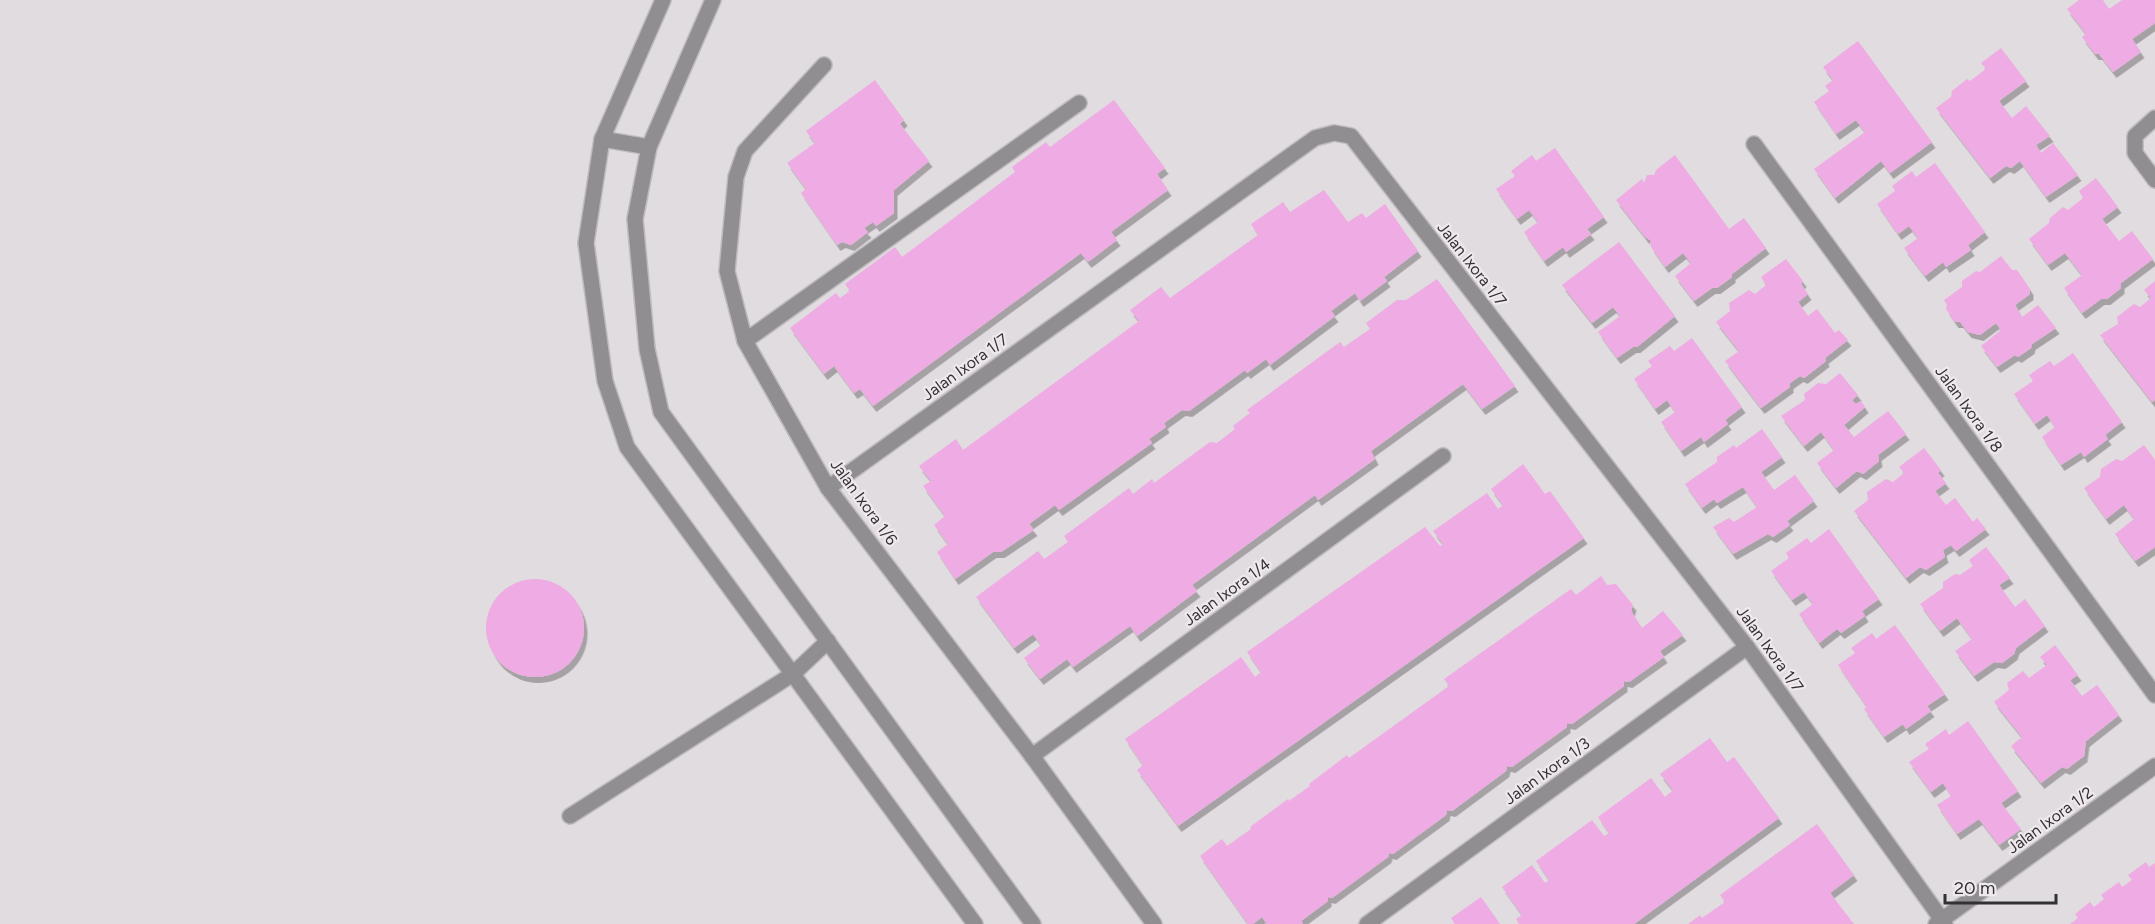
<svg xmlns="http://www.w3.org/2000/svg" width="2155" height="924" font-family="Figtree,sans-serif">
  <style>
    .building { fill: #efabe3; filter: url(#shadow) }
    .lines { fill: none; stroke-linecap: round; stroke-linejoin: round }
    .minor-casing { stroke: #bebabd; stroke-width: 18 }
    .minor { stroke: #908e90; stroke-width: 15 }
    .labels { text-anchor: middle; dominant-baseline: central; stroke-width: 4.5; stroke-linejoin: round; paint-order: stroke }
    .street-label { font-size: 16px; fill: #333133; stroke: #efe9ed }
  </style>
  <defs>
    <filter id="shadow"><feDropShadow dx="3.5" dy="6" stdDeviation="0" flood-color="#0004"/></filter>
  </defs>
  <rect width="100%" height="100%" fill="#e1dce0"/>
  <g class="building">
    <path d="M2079,0H2103L2109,9L2122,0H2155V23L2132,39L2141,52L2113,72L2099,54H2095L2082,37L2086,34L2067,9Z"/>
    <path d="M1858,41L1932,142L1890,173L1881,161L1835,198L1814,169L1865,132L1856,120L1836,134L1814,102L1829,91L1825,86L1833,80L1823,67Z"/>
    <path d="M2001,48L2026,81L1999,101L2012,118L2026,106L2050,136L2036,145L2041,153L2053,143L2078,175L2046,197L2020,161L2011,168L2006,166L1990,178L1936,108L1951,97L1952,91L1967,79L1970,81L1986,69L1981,63Z"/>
    <path d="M875,80L904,120L900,124L929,161L894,190V213L876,226L873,222L864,228L868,232L851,245L842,242L837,245L801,193L806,189L787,163L815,143L806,131Z"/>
    <path d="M1114,100L1165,168L1157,174L1168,190L1111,232L1117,240L1088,262L1081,253L873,406L860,389L854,393L834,366L824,374L790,328L836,293L840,298L850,291L845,284L895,247L902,257L1015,172L1012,167L1046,142L1050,147Z"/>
    <path d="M1555,148L1604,217L1587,229L1591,234L1566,252L1563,247L1544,261L1524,232L1538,222L1529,210L1517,219L1496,189L1515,176L1511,171L1532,155L1536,161Z"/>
    <path d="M1675,155L1729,229L1744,218L1766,248L1732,274V277L1717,288H1712L1694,301L1675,276L1691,263L1683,253L1665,267L1651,247L1650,240L1645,237L1616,200L1642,179L1644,183L1647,175H1654L1656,170Z"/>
    <path d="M1935,163L1985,232L1968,245L1971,250L1946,267L1943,262L1925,276L1904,248L1918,238L1909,226L1898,234L1877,204L1895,191L1892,186L1912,171L1916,177Z"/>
    <path d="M2096,178L2118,207L2102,219L2119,241L2132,231L2153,259L2121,283V288L2107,299H2101L2082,313L2064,288L2082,275L2065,253L2048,265L2029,239L2049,223L2050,218L2063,207L2068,210L2083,198L2079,191Z"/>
    <path d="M1324,190L1348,222L1362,213L1366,218L1385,204L1418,251L1384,277L1387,281L1360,301L1355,293L1331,311L1335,316L1270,365L1266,359L1247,373L1245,370L1189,411L1182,410L1164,423L1166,427L1149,439L1152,443L1059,510L1055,505L1029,524L1034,530L1001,552H993L955,579L937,552L948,544L934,525L945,516L923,486L931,481L919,466L956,439L963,450L1139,321L1130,310L1161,287L1170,298L1258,235L1251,224L1283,202L1290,212Z"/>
    <path d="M1619,242L1675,316L1637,347H1633L1617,358L1598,332L1620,316L1613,307L1592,323L1562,285Z"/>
    <path d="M2001,256L2012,270H2017L2030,289V294L2015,305L2022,317L2038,305L2056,328L2032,344L2031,348L2018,357L2015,355L1997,367L1981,346L2001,330L1996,323L1980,335L1968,332L1960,322H1955L1946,309L1947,305L1944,300L1962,287V281L1976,271L1980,272Z"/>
    <path d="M1786,259L1803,281L1801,284L1808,294L1798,302L1808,316L1817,309L1835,333L1839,330L1848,340L1825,358L1826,361L1804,378L1800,376L1790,383V387L1761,408L1725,361L1739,351L1716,322L1730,311L1729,303L1749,290L1755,294L1766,285L1761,277Z"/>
    <path d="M1437,279L1515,386L1482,409L1463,384L1371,451L1375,459L1318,500L1315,495L1192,585L1197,591L1137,636L1130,626L1073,667L1067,659L1040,679L1024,658L1041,645L1033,634L1014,648L976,597L1038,551L1044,559L1068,542L1064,536L1129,488L1133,494L1152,479L1154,483L1210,442L1217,443L1235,429L1233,426L1250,413L1247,410L1340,342L1344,347L1370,329L1366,323L1397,300H1406Z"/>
    <path d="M2155,281V400L2152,402L2100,335L2118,324L2117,317L2134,304L2140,307L2151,298L2144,290Z"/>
    <path d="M1692,338L1742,407L1725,420L1728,424L1704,442L1701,437L1681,451L1661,422L1675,412L1667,400L1655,409L1634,379L1652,366L1648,361L1670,346L1674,351Z"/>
    <path d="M2073,353L2122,422L2105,435L2108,439L2084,457L2081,452L2061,465L2042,437L2055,427L2047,415L2035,424L2014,394L2033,381L2029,375L2050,361L2054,366Z"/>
    <path d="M1840,373L1858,395L1852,400L1856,404L1861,401L1865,407L1844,425L1854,437L1888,411L1906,434L1878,455L1879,461L1863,474L1857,471L1836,488L1817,463L1834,450L1821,432L1804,446L1781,416L1805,400L1804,394L1818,383L1826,384Z"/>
    <path d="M1762,429L1782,457L1761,472L1774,490L1795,475L1814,501L1787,521L1790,525L1773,537L1768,534L1733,554L1713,527L1729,518L1734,522L1757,507L1743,487L1717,503L1714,499L1702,508L1685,484L1717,462V457L1734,445L1736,448Z"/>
    <path d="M2144,445L2155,460V547L2135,561L2115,534L2134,519L2124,505L2106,519L2084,488L2100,477L2101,469L2116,459L2122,461Z"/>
    <path d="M1924,448L1941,470L1938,473L1946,483L1935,491L1946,505L1955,498L1973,522L1977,518L1986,529L1956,551L1951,545L1943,550L1945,557L1926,570L1920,567L1906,578L1854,511L1868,500L1867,492L1886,479L1893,482L1904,473L1899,467Z"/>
    <path d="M1523,464L1545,494L1550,491L1584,538L1178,826L1137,770L1143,765L1125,739L1241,657L1255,677L1261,672L1247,652L1425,527L1440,546L1443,544L1433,531L1487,493L1498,509L1503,505L1491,489Z"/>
    <path d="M1829,529L1879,599L1862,611L1865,616L1841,633L1837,629L1819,643L1799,614L1813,604L1804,592L1792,600L1771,571L1789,558L1786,553L1807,538L1811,543Z"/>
    <path d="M1986,547L2010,578L1999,585L2015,607L2025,599L2045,626L2016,648L2014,654L2002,663L1994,662L1974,676L1955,651L1972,639L1957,618L1940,631L1920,604L1943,588V582L1955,574L1960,575L1973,566L1969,560Z"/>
    <path d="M1601,576L1607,585L1616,584L1633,605L1631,611L1642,628L1663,611L1683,635L1660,651L1664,657L1629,682L1624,681V686L1572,724L1567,723V727L1512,767L1507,766L1506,771L1452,811L1447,810L1446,815L1393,854L1389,853L1388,857L1332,898L1328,897V901L1301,921L1303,924H1267L1262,917L1253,924H1248L1200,856L1222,839L1227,846L1251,829L1250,827L1288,799L1289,801L1310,786L1309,784L1347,755L1349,758L1449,686L1444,679L1571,589L1576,595Z"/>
    <circle cx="535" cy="628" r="49"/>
    <path d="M1895,625L1945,694L1927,706L1931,711L1906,729L1903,724L1884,737L1864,709L1867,707L1838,665L1855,653L1851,648L1872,633L1876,639Z"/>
    <path d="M2055,645L2078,675L2070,680L2082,696L2097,685L2119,715L2086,741L2084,756L2067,769L2062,767L2041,783L2011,746L2022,737L1994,702L2009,690L2007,683L2023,671L2029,678L2047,665L2040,657Z"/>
    <path d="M1968,721L2018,791L2001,803L2021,829L1999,845L1979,819L1957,834L1937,805L1951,796L1943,783L1931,792L1909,762L1929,749L1925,744L1946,729L1949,735Z"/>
    <path d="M1710,738L1727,762L1734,757L1779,818L1634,924H1519L1516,919L1522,915L1502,887L1532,865L1545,883L1549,880L1536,861L1592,820L1604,836L1609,833L1598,817L1651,778L1665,797L1673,790L1660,774Z"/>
    <path d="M1817,824L1854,875L1830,893L1854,924H1688L1700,915L1702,918L1725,902L1720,895Z"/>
    <path d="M2146,862L2149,867L2155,863V924H2070L2078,918L2075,914L2090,902L2094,907L2104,899L2101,895L2119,882L2122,887L2132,880L2128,875Z"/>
    <path d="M1481,897L1500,924H1455L1451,918Z"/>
  </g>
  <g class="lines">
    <defs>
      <g id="minor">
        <path d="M663,0L602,139L586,243L605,381L627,447L975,924"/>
        <path d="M713,0L649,147L635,219L647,349L661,412L1033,924"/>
        <path d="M824,65L745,151L736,177L727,271L745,341L828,488L1032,756L1154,924"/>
        <path d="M2155,118L2135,136V153L2155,180"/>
        <path d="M602,139L649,147"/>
        <path d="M1754,144L2155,695"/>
        <path d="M745,341L1079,103"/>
        <path d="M828,488L1315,138L1334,133L1351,136L1747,647L1945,924"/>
        <path d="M1032,756L1443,456"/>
        <path d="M570,816L793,674L828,641"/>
        <path d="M1367,924L1747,647"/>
        <path d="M1936,924L2155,766"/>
      </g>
    </defs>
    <use href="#minor" class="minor-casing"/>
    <use href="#minor" class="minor"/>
  </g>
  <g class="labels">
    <g class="street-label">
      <text transform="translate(1472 264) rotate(52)">Jalan Ixora 1/7</text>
      <text transform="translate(965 367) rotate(-36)">Jalan Ixora 1/7</text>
      <text transform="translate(1969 409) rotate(54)">Jalan Ixora 1/8</text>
      <text transform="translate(864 502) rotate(54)">Jalan Ixora 1/6</text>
      <text transform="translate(1227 592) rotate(-36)">Jalan Ixora 1/4</text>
      <text transform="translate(1770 649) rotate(54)">Jalan Ixora 1/7</text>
      <text transform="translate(1547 771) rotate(-36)">Jalan Ixora 1/3</text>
      <text transform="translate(2050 820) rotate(-36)">Jalan Ixora 1/2</text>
    </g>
  </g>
  <path d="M1945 894v9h111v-9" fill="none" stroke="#333133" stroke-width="3"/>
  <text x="1954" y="894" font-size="18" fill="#333133" stroke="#efe9ed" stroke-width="4.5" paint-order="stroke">20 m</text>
</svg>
